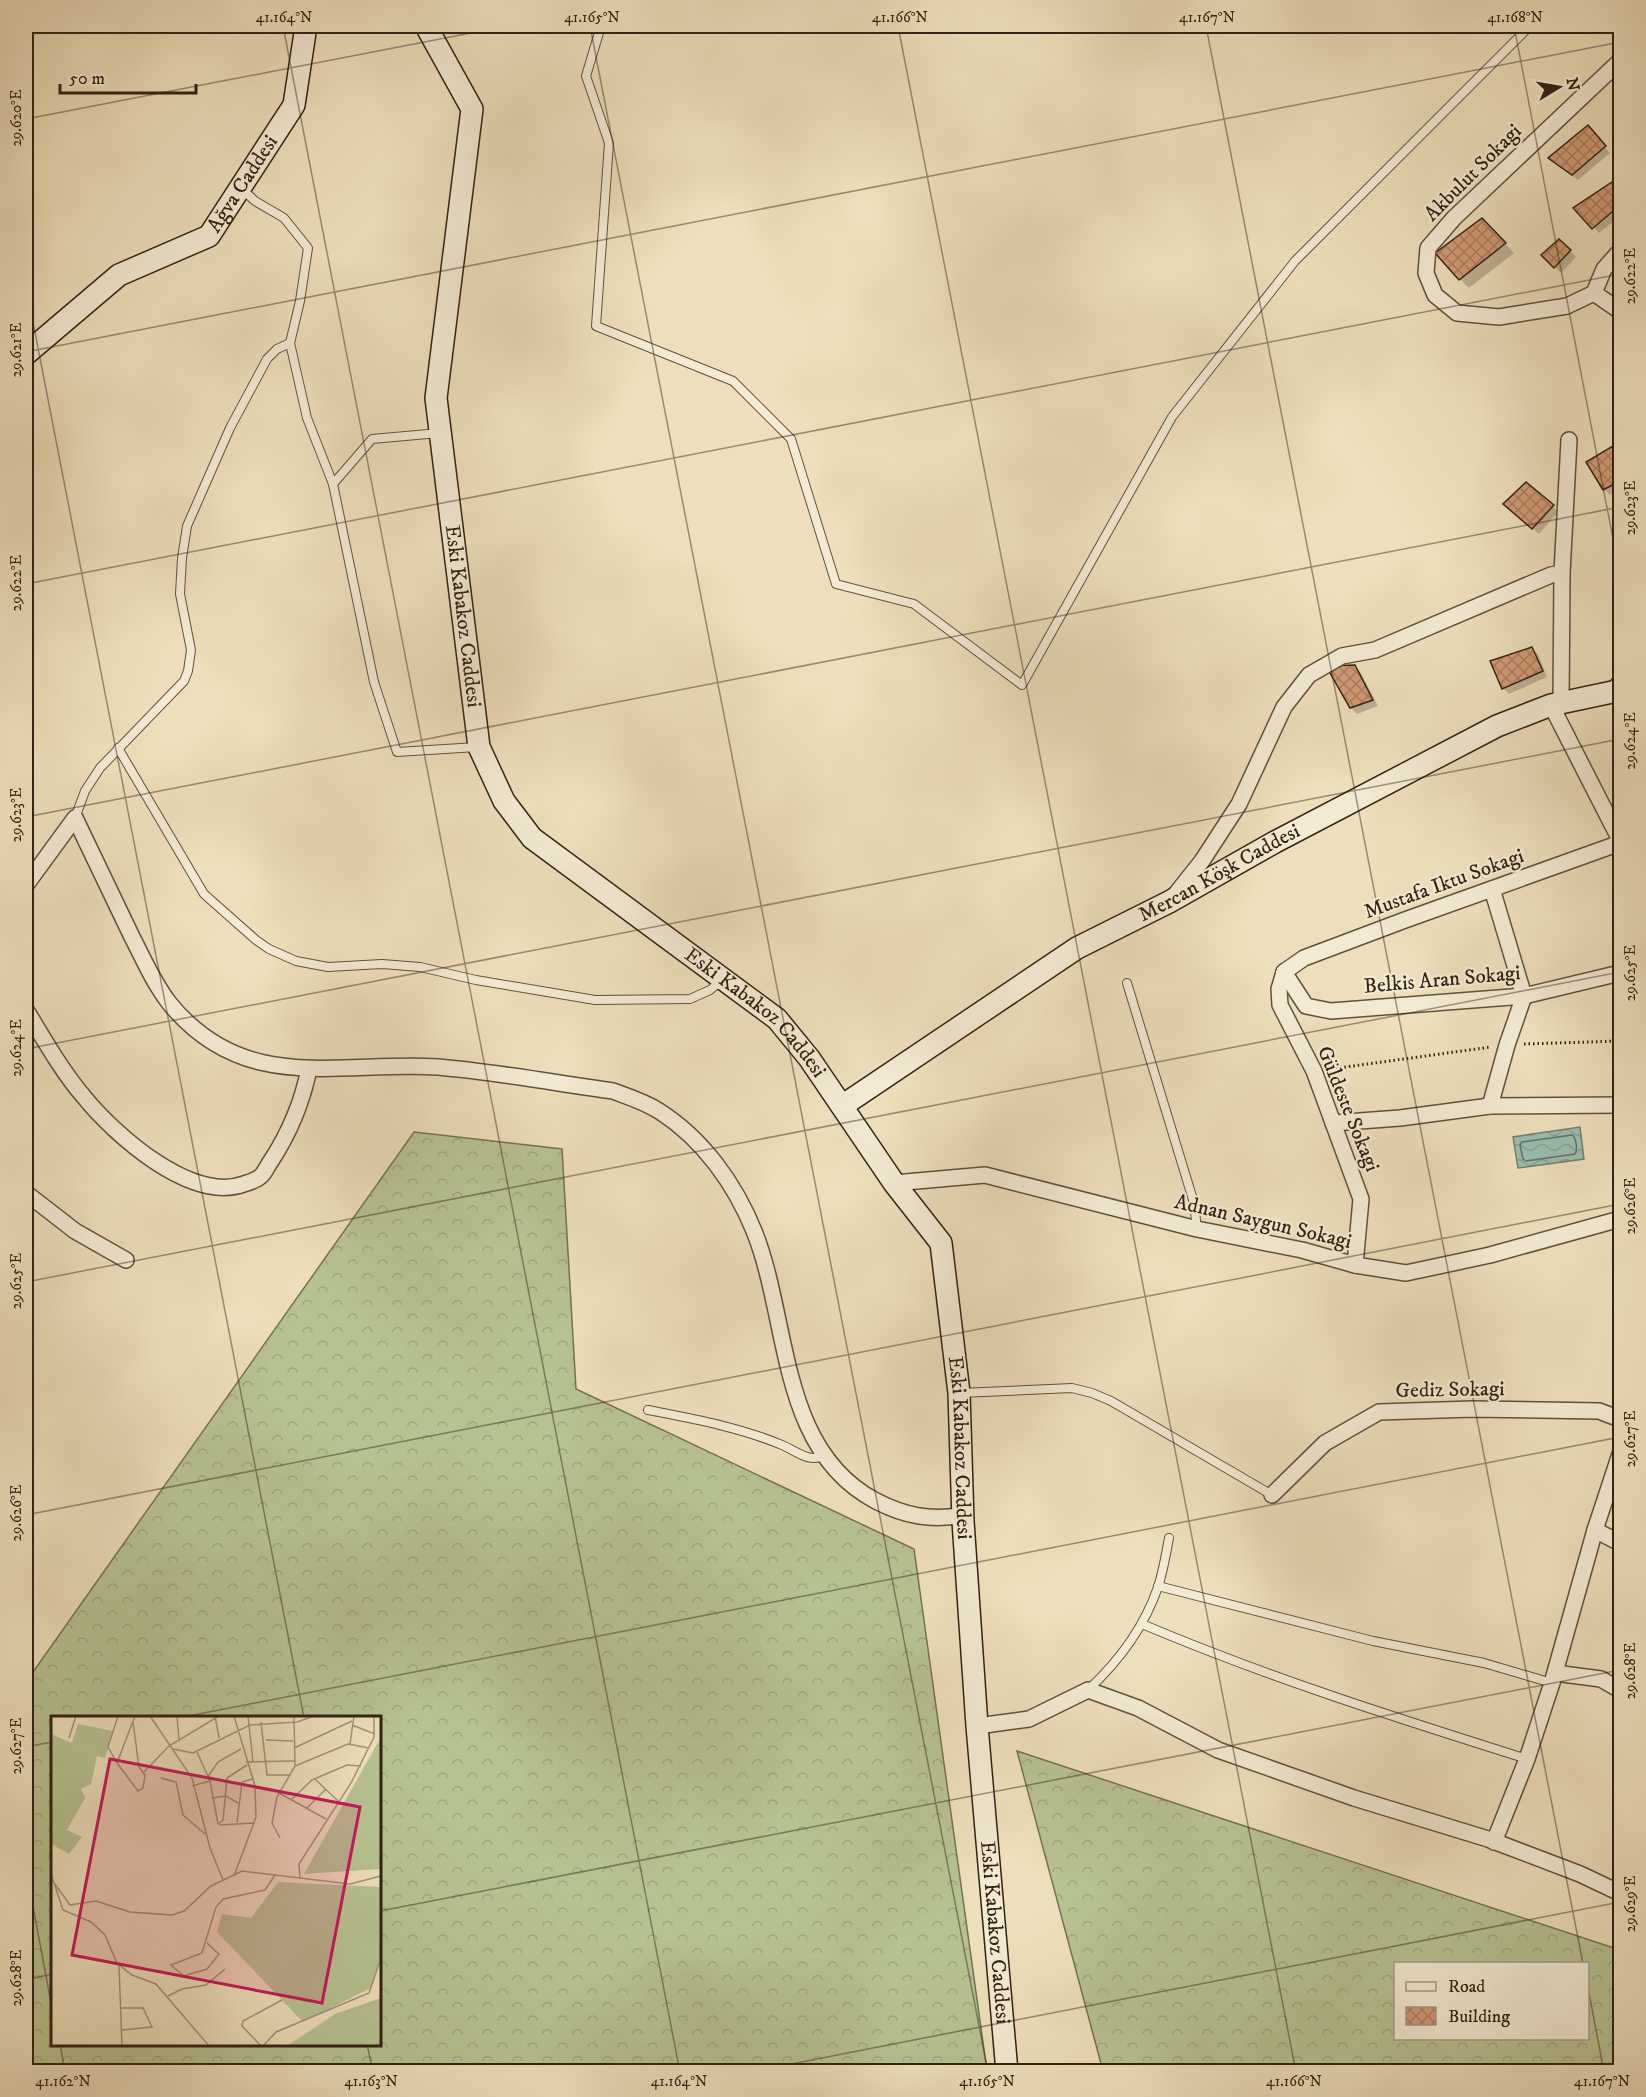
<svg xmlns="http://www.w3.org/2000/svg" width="1646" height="2097" font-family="'IM FELL DW Pica',serif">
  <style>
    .forest { fill: url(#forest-crowns); stroke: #747252; stroke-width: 1.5; fill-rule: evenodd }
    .water { fill: url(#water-waves); stroke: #6f7f71; stroke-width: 1.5 }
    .shadow { fill: #0003 }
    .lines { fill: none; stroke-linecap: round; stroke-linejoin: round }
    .shore { stroke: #657062; stroke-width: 1.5 }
    .building { fill: url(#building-cross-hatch); stroke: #312213; stroke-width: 1.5 }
    .lane-casing { stroke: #60513d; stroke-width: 10 }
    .street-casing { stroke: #60513d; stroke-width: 18 }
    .secondary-casing { stroke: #312213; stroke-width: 24 }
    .path { stroke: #312213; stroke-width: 3; stroke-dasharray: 1.5 3; stroke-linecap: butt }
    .lane { stroke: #f3ead3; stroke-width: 8 }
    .street { stroke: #f3ead3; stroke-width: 15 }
    .secondary { stroke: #f3ead3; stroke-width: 21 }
    .ticks { fill: none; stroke: #312213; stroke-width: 1.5; stroke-opacity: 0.45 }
    .labels { text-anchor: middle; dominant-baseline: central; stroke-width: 4.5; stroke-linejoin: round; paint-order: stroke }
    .street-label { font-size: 21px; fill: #312213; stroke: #f3ead3 }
    .inset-road { fill: none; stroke: #a29378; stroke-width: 1.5 }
    .view { fill: #c2185b; fill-opacity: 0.15; stroke: #c2185b; stroke-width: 3 }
    .inset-edge { fill: none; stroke: #312213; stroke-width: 3 }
    .neatline { fill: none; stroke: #312213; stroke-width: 2 }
    .ticks-label { font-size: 15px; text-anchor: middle; fill: #312213 }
  </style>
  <defs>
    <pattern id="forest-crowns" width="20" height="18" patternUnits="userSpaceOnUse" patternTransform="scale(1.5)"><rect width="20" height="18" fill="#b7c291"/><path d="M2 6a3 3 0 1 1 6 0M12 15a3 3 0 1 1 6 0" fill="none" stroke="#9ea67c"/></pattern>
    <pattern id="water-waves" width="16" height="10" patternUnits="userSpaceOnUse" patternTransform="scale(1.5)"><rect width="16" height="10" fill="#99bdb0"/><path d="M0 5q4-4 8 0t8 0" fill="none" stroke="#84a296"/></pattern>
    <pattern id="building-cross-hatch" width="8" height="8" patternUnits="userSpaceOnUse" patternTransform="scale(1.5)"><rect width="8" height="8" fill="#d19a75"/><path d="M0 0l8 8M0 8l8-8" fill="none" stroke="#aa7d5f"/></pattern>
  </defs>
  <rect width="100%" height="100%" fill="#eddfbb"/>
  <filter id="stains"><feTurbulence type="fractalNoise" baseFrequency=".00333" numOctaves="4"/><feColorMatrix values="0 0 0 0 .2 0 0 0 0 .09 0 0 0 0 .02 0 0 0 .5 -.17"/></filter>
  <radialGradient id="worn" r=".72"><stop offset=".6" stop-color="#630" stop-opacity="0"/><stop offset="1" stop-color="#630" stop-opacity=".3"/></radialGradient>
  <g class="forest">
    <path d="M414,1132L562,1149L576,1389L914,1549L987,2071H26V1682ZM52,1718H380V2044H52Z"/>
    <path d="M1017,1751L1620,1950V2071H1103ZM1396,1964H1588V2038H1396Z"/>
  </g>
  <path class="water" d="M1580,1127L1584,1159L1518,1168L1513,1137Z"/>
  <g class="shadow">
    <path d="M1593,133L1610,153L1578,180L1556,163Z"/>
    <path d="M1615,182L1620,188V216L1599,233L1575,208Z"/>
    <path d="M1482,220L1514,253L1469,288L1460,279Z"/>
    <path d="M1570,251L1576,257L1561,273L1543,255Z"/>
    <path d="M1618,445L1620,448V489L1610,495L1604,489Z"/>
    <path d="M1553,506L1558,512L1539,534L1511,510Z"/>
    <path d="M1532,648L1538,654L1547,677L1509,694L1503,688Z"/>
    <path d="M1355,667L1361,673L1378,706L1357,714L1351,708Z"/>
  </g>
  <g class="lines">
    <path class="shore" d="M1572,1135C1576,1137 1578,1150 1575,1154L1526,1161L1523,1159L1520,1145L1522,1142Z"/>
  </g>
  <g class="building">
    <path d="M1588,125L1606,146L1572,175L1548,158Z"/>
    <path d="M1615,180L1620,188V205L1592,229L1573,208Z"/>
    <path d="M1482,218L1506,243L1459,280L1435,253Z"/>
    <path d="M1559,239L1571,250L1554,268L1541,255Z"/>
    <path d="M1618,443L1620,447V481L1603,490L1586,462Z"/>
    <path d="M1526,482L1554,505L1532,529L1503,504Z"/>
    <path d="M1532,647L1543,671L1502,689L1490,661Z"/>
    <path d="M1355,665L1373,700L1350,708L1326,666Z"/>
  </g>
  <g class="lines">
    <defs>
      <g id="lane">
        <path d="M601,26L586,76L609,143L596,326L733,381L791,439L836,584L914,604L1022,685L1172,417L1295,261L1530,26"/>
        <path d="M242,189L255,201L284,218L308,248L300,301L290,343L307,418L333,484L374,682L397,752L477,747"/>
        <path d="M333,484L372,439L439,433"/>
        <path d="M118,748L204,894L256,940L269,949L296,961L328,967L382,964L420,967L476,980L595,1000L690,999L710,990L721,981"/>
        <path d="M75,818L85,791L100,768L184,681L188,671L191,650L180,594L182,558L187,526L230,428L267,359L277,349L290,343"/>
        <path d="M1127,983L1194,1203L1197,1229"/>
        <path d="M960,1393L1072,1388L1092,1393L1111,1401L1272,1495"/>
        <path d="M648,1410C694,1419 739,1427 782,1445C796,1451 809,1463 824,1456"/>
        <path d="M1158,1586L1373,1641L1484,1663L1552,1683"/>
        <path d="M1142,1624C1267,1677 1397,1718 1527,1759"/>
        <path d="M1088,1690C1119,1661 1144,1628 1158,1587C1163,1572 1166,1554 1169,1538"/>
      </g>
      <g id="street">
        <path d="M1620,61L1454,218L1428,248L1426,273L1435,295L1457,313L1499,317L1567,306L1594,293L1604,269L1620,251"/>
        <path d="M1594,293L1620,311"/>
        <path d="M1561,702L1562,573"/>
        <path d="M1551,705L1620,840"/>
        <path d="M26,885L75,818C94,858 113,898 132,937C144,960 154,984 170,1004C245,1095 338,1061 438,1067C496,1072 555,1083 613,1091C629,1097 645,1102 659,1111C703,1139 735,1184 754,1231C790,1320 778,1450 876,1501C905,1516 931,1521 963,1515"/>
        <path d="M1175,895L1202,861L1239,804L1284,707L1309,675L1342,656L1375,650L1551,575L1562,573L1569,440"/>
        <path d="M1284,972L1304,958L1405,920L1620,843"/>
        <path d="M1284,972L1306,1006L1331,1011L1524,996L1620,973"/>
        <path d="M1284,972L1279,989L1280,1005L1314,1071L1361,1199L1355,1265"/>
        <path d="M26,1010C44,1039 61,1070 84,1097C115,1135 191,1203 244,1184C250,1182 257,1180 261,1176C265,1172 268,1165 271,1161C290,1132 302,1103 309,1069"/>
        <path d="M1490,1106L1507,1045L1524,996L1492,889"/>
        <path d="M1333,1123L1400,1118L1490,1106L1620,1105"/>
        <path d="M894,1183L985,1175L1197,1229L1302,1250L1355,1265L1406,1273L1490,1255L1620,1219"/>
        <path d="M26,1193L75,1231L126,1260"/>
        <path d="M1272,1495L1325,1443L1379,1412L1472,1409L1599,1411L1620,1419"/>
        <path d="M1595,1530L1620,1543"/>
        <path d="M1555,1673L1601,1679L1620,1690"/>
        <path d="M977,1726L1029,1719L1088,1690L1138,1708L1218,1750L1354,1798L1488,1839L1580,1874L1620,1893"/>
        <path d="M1494,1842L1527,1759L1552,1683L1595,1530L1620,1454"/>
      </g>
      <g id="secondary">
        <path id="s1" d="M426,26L472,109L436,398L479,747L504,801L532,838L777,1019L809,1058L894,1183L941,1243L959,1393L963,1521L977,1726L1007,2072"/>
        <path id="s2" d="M26,354L119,275L209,236L294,105L306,26"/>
        <path id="s3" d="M842,1106L1077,948L1169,902L1275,842L1497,726L1551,705L1617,691L1620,687"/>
      </g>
    </defs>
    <use href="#lane" class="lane-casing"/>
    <use href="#street" class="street-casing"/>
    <use href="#secondary" class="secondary-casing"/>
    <g class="path">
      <path d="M1524,1044L1620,1041"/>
      <path d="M1331,1069L1491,1047"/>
    </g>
    <use href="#lane" class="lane"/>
    <use href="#street" class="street"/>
    <use href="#secondary" class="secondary"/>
  </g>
  <path class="ticks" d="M283,26L680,2072M590,26L988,2072M898,26L1296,2072M1206,26L1583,1964M1514,26L1620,575M26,119L507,26M26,286L304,1718M26,352L1620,42M26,584L1620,274M26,817L1620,507M26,1049L1620,739M26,1282L1620,972M26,1515L1620,1204M178,1718L1620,1437M26,1747L52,1742M26,1869L52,2008M380,1911L1620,1670M26,1980L52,1974M1588,1988L1604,2072M60,2044L65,2072M367,2044L373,2072M750,2072L1620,1902"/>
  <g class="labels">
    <g class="street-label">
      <text transform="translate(1473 173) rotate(-45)">Akbulut Sokagi</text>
      <text stroke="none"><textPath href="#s2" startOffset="282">Ağva Caddesi</textPath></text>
      <text stroke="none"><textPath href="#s1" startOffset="606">Eski Kabakoz Caddesi</textPath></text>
      <text stroke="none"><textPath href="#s3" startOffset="444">Mercan Köşk Caddesi</textPath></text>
      <text transform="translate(1444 884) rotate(-20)">Mustafa Iktu Sokagi</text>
      <text transform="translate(1442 980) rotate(-5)">Belkis Aran Sokagi</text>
      <text stroke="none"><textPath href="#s1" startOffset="1128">Eski Kabakoz Caddesi</textPath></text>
      <text transform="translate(1348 1109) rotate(68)">Güldeste Sokagi</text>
      <text transform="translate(1263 1222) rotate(13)">Adnan Saygun Sokagi</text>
      <text transform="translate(1450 1390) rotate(-1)">Gediz Sokagi</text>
      <text stroke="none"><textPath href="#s1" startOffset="1632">Eski Kabakoz Caddesi</textPath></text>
      <text stroke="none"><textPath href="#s1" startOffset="2118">Eski Kabakoz Caddesi</textPath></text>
    </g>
  </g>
  <g transform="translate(51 1716)">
    <rect width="330" height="330" fill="#eddfbb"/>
    <path d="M27,8L62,15L54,42L46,40L40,68L30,73L34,82L16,114L31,121L18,138L0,128V18L21,27ZM330,21V153L253,158ZM227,166L330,171V240L320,272L252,306L166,216L171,198L200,202ZM330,282V330H236L284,298Z" fill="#b7c291"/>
    <path class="inset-road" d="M99,0L141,62L159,132L172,164M126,0L128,24M164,0L168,22M197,0L202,46M82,6L88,51L94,59L92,72L87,75L66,47L84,0M210,6L216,59H240M301,9L324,18M18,22L25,0M215,24L242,25M299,28L303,0M243,32L301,5M122,33L142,37L199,9L246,6L263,0M195,46L243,45M66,47L57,31L67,0M244,50L297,28L318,32M93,56L118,30L168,0M110,62L125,66L132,99L154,118M264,63L287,85M141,70L159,65L146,36M228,77L275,103M161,82L175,80L187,87M240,84L261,64L296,49L310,50M256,92L275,73M186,106L191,66L201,63M167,108L158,59L167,46L190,33M167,108L172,104L176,62L196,49M168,109L203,107M229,122L221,107L226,81L244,50L243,0M0,158L12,194L40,206L54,219L66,247L81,259L105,268L158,330M183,160L205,101L204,70L183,0M249,162L248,148L300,67L323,21V0M4,168L19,189L45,185L79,196L121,199L133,195L160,170L191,155L299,168L330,160M156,227L168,238L156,253L133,260L120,249L151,237L165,191L172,183L214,174L224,159M68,250L71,330M117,280L131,273L155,269L174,253M69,292H92L101,311L71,314M210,330L191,310L192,305L231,284M212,330L225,316L318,277L330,242"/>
    <path class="view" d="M59,43L309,91L271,287L21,239Z"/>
    <rect width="330" height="330" class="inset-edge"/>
  </g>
  <rect width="1646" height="2097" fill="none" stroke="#eddfbb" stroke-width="66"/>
  <rect x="1394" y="1962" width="195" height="78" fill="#f3ead3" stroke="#a59a86" stroke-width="1.5"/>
  <rect x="1406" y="1982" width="30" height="9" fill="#f3ead3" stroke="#a59a86" stroke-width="1.5"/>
  <text x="1448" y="1992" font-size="18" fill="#312213">Road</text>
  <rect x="1406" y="2007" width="30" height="18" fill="url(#building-cross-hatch)" stroke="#a59a86" stroke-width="1.5"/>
  <text x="1448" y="2022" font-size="18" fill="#312213">Building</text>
  <g transform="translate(1559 87) rotate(79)" stroke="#f3ead3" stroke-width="4.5" paint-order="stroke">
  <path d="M0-4.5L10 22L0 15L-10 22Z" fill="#312213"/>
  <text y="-9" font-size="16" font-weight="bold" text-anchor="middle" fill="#312213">N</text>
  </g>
  <path d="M60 84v9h136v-9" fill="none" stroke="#312213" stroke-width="3"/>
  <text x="69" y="84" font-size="18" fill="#312213" stroke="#f3ead3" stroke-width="4.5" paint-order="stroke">50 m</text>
  <rect x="33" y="33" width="1580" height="2031" class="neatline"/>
  <g class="ticks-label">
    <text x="284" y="22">41.164°N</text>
    <text x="592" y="22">41.165°N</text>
    <text x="900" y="22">41.166°N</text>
    <text x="1207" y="22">41.167°N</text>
    <text x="1515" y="22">41.168°N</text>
    <text transform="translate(16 118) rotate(-90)" y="5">29.620°E</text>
    <text transform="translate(1630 276) rotate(-90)" y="5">29.622°E</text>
    <text transform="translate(16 350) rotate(-90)" y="5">29.621°E</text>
    <text transform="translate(1630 508) rotate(-90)" y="5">29.623°E</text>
    <text transform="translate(16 583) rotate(-90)" y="5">29.622°E</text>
    <text transform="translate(1630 741) rotate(-90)" y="5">29.624°E</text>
    <text transform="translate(16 815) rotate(-90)" y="5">29.623°E</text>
    <text transform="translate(1630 973) rotate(-90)" y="5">29.625°E</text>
    <text transform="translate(16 1048) rotate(-90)" y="5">29.624°E</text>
    <text transform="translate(1630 1206) rotate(-90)" y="5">29.626°E</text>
    <text transform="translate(16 1281) rotate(-90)" y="5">29.625°E</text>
    <text transform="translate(1630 1439) rotate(-90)" y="5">29.627°E</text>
    <text transform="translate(16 1513) rotate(-90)" y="5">29.626°E</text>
    <text transform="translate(1630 1671) rotate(-90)" y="5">29.628°E</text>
    <text transform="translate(16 1746) rotate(-90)" y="5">29.627°E</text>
    <text transform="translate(1630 1904) rotate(-90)" y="5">29.629°E</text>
    <text transform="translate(16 1978) rotate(-90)" y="5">29.628°E</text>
    <text x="63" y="2086">41.162°N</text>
    <text x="371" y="2086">41.163°N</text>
    <text x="679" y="2086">41.164°N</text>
    <text x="987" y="2086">41.165°N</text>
    <text x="1294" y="2086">41.166°N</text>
    <text x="1602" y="2086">41.167°N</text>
  </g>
  <rect width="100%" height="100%" filter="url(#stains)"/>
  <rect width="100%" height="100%" fill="url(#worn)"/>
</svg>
